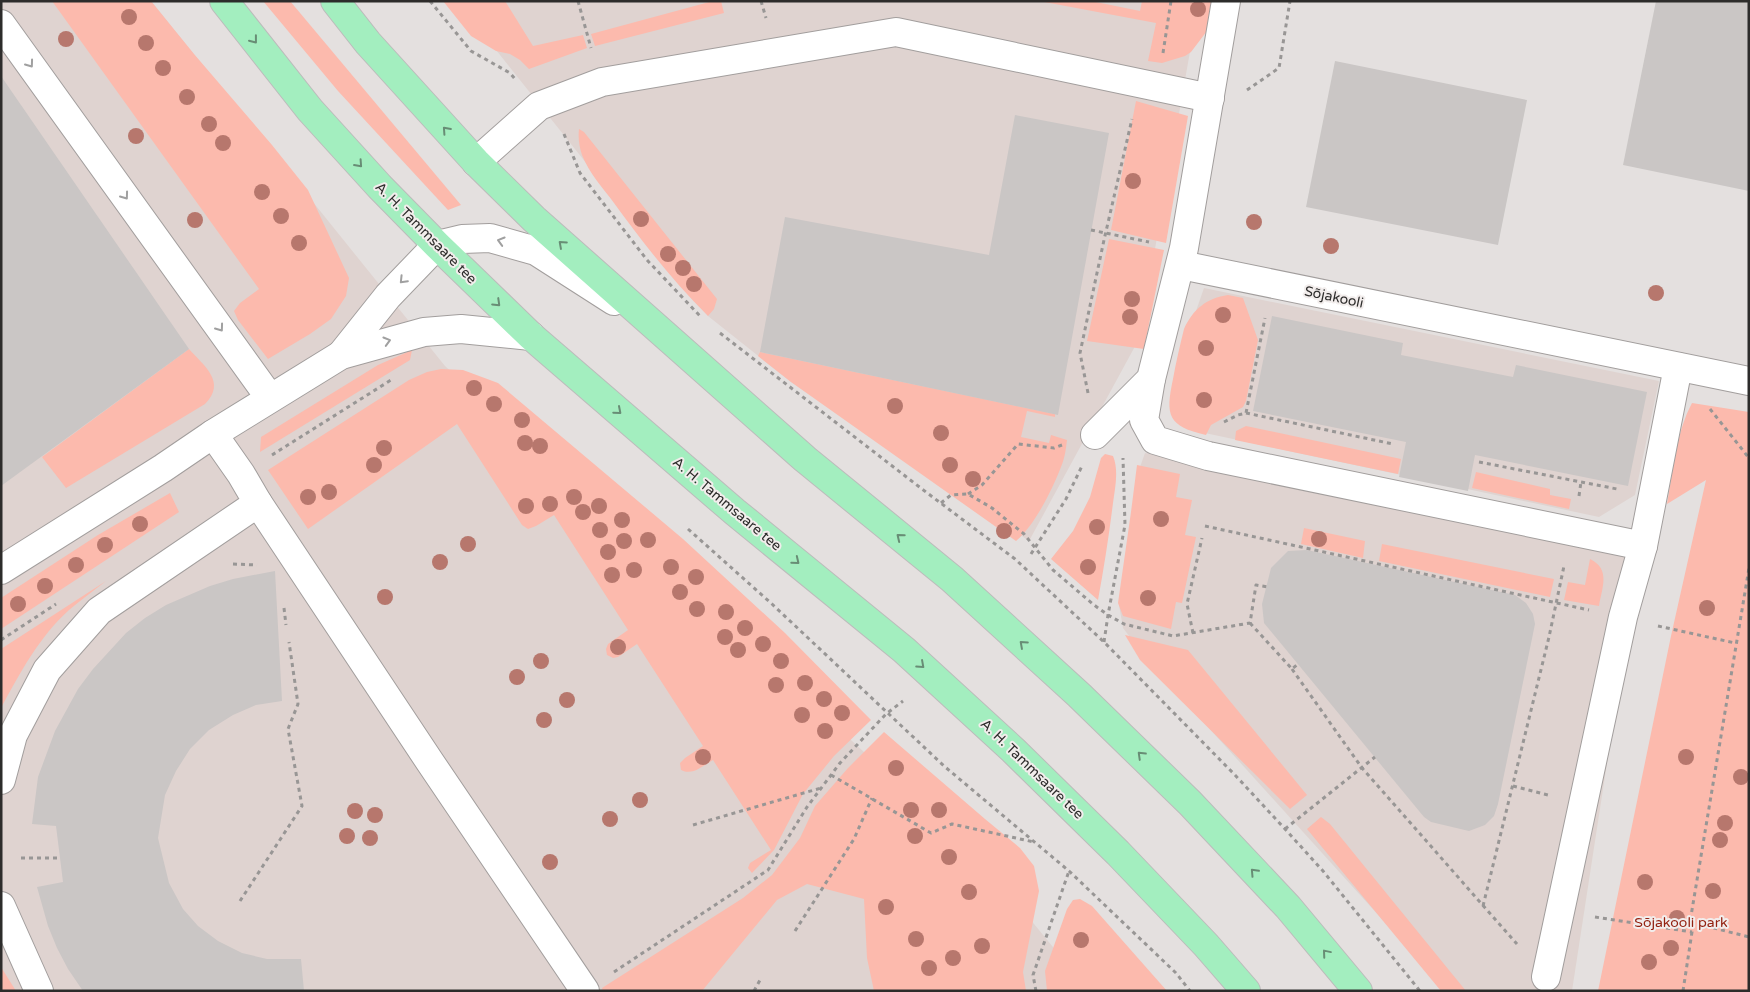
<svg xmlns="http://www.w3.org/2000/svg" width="1750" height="992" font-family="'Varela Round',sans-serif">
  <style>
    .built { fill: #dfd3d0 }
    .green { fill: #fcbaad }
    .building { fill: #cac6c5 }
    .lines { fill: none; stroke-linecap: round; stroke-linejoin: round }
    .minor-casing { stroke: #a29e9d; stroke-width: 30 }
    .major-casing { stroke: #bcbbbb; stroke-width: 30 }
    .path { stroke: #989695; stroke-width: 3; stroke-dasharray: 4 4; stroke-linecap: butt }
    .minor { stroke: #fff; stroke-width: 28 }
    .major { stroke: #a3eebf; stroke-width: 28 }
    .tree { fill: #b7776d }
    .oneway { stroke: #688d75 }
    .oneway2 { stroke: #a0a0a0 }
    .labels { text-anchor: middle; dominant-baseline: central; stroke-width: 4; stroke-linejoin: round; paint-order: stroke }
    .street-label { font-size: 14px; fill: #2d2c2b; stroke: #f2edec }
    .park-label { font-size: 14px; fill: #932110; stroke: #f2edec }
  </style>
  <rect width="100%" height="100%" fill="#e4e0df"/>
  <g class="built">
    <path d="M1,1H151L445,366L890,776L993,874L1089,991H1Z"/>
    <path d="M457,1H1199L1139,339L1029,541L913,461L791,382L708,316Z"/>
    <path d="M1204,288L1659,381L1635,495L1599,517L1186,429L1175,371Z"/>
    <path d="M1145,453L1641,542L1572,991H1447L1150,663L1123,628L1119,605L1140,467Z"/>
  </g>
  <g class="green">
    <path d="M52,1H151L194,54L272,145L308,190L349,278L346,296L331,319L310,334L268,359L238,320L234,311L240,303L259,289Z"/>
    <path d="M263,1H290L461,205L448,210L338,91Z"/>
    <path d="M443,1H505L533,46L583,35L587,48L529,69L520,60L510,54L496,51L471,36Z"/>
    <path d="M713,1H721L724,13L595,46L591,34Z"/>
    <path d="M1039,1H1091L1140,11L1142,1H1213L1210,27L1191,52L1185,56L1162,63L1148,61L1156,23Z"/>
    <path d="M1136,101L1188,116L1166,243L1111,230Z"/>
    <path d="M579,129L584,132L717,299L714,309L708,316C673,281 643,243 614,203C603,188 589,173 582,155C579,146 578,138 579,129Z"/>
    <path d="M1109,239L1164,250L1144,349L1087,341Z"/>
    <path d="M1228,295L1243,298L1258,340L1246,401L1243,407L1211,425L1206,435C1168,426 1165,416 1173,379C1176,362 1180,345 1184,329C1193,309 1207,298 1228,295Z"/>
    <path d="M189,349C204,366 227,382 205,404L66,488L42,457Z"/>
    <path d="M412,350L410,360L260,452L261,437L378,365Z"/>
    <path d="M760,352L1055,414V417L1027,411L1021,437L1049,443L1051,435L1067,440C1066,448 1065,458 1061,467C1052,490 1035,525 1016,541L791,382L758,356Z"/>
    <path d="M441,369L463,370L498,383L683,539L785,633L871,720L834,756L803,794L774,850L752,873L748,868L750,863L771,850L713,760C702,766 693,776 681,770L680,763L685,758L703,746L637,644L618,657L613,658L607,655L606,649L608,644L628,630L554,515L536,526L528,529L522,525L457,424L308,529L268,470L409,380L427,372Z"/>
    <path d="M1692,403L1749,412V991H1598L1671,636L1706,480L1667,504C1673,471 1676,433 1692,403Z"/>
    <path d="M1246,426L1401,459L1398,474L1235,440L1236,431Z"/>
    <path d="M1105,454L1113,456C1119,470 1115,488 1113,503C1109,535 1104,568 1098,600L1051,559L1073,531L1090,497L1101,458Z"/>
    <path d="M1137,465L1180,474L1176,497L1192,500L1185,535L1196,537L1182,603L1176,602L1171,629L1123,616L1118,603L1131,512Z"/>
    <path d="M1476,472L1550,489V495L1571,499L1569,509L1472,488Z"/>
    <path d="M170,493L179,512L1,629V598L98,535Z"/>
    <path d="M1304,528L1365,541L1363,558L1301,544Z"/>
    <path d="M1382,544L1554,579L1550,597L1379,561Z"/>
    <path d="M1590,559C1611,569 1602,588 1599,606L1564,600L1568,582L1585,585Z"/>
    <path d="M106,581C94,590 81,600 69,610C39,637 20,673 1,708V649Z"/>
    <path d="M1125,635L1188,650L1307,795L1290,809L1140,660Z"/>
    <path d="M884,732L985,819L1020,848L1034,866L1039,891L1023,972L1026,991H874L867,958L864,899L807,884L777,900L702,991H603L602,988L743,898L772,875L800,838L815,806L848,768Z"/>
    <path d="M1321,817L1330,824L1466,991H1441L1307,829Z"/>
    <path d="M1080,899L1092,906L1167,991H1047L1045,971L1067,909L1073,900Z"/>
    <path d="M1,967L16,991H1Z"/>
  </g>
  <g class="building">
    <path d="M1656,1H1749V191L1623,165Z"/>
    <path d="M1335,61L1527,100L1498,245L1306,207Z"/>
    <path d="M1,76L189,349L1,486Z"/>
    <path d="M1015,115L1109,133L1058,415L760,352L785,217L989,255Z"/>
    <path d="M1272,316L1403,343L1401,355L1513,377L1516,365L1647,392L1628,486L1475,455L1468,491L1399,477L1406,442L1253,411Z"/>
    <path d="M1307,550L1515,595L1526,603L1533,614L1535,624L1498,804L1494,816L1485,825L1469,831L1431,822L1424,817L1264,623L1262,604L1271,568L1288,551Z"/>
    <path d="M275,571L282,701L256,705L233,715L209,730L190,749L176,771L165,795L158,838L169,883L183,909L198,926L218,941L242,953L267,959H301L304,991H83L68,969L57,948L48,926L37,887L63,882L56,826L32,824L38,777L55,731L78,689L93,669L126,633L145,618L166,605L210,586L233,579Z"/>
  </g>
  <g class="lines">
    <defs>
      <g id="minor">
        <path d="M1,24L270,398"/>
        <path d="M476,162L539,106L602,82L896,32L1210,98"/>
        <path d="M1181,265L1749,381"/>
        <path d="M341,355L388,296L437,245L462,239L490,238L536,251L614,301"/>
        <path d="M1151,379L1144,420L1155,440L1208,456L1643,546"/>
        <path d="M1095,435L1151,379L1184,248L1226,1"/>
        <path d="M258,503L430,762L585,991"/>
        <path d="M1,570L163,468L213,434L341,355L424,332L461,329L531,336"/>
        <path d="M1,780L13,735L47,670L99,611L258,503L241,474L213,434"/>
        <path d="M1,906L39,991"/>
        <path d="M1546,977L1623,617L1643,546L1678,367"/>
      </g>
      <g id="major">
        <path d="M224,1L310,110L380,187L437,245L531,336L735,512L904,650L1013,750L1118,853L1206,945L1246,991"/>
        <path d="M335,1L368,43L476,162L534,219L805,459L952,579L1079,695L1190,803L1288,907L1358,991"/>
      </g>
    </defs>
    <use href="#minor" class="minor-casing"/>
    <use href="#major" class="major-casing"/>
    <g class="path">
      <path d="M430,1L471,51L510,73L515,79"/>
      <path d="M578,1L591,48"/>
      <path d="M761,1L766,18"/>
      <path d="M1163,53L1171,1"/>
      <path d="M1247,90L1279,68L1290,1"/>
      <path d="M564,134L580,173L647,260L700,316"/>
      <path d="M1091,230L1149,242"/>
      <path d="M720,333L922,489L1015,559L1104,642L1235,775L1285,829L1323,871L1420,991"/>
      <path d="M1088,393L1080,353L1104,240L1132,119"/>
      <path d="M1710,409L1749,458"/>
      <path d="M1246,413L1393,444"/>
      <path d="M1224,422L1238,415L1246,413L1265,318"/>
      <path d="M272,455L391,380"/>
      <path d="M1479,462L1617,489"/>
      <path d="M968,494L982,485L1018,444L1054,448L1062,445"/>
      <path d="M1579,496L1581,482"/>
      <path d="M941,503L951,495L968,494L992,508L1024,534L1053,570L1094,605L1108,615L1124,624L1173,636L1250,623L1256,585L1268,587"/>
      <path d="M1205,526L1589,610"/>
      <path d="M688,529L772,604L944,766L1069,871L1176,973L1190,991"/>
      <path d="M1031,554L1066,499L1082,466"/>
      <path d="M233,564L257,565"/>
      <path d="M284,608L286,625"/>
      <path d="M1250,623L1292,669L1299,663"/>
      <path d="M1658,626L1735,643"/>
      <path d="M1193,633L1187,604L1202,538"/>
      <path d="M1,640L56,604"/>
      <path d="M1104,642L1108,615L1125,525L1123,458"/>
      <path d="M1292,669L1362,768L1517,944"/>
      <path d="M831,775L931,833L952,824L1034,842"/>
      <path d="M1513,786L1548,795"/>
      <path d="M693,825L821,788"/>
      <path d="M1285,829L1375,757"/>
      <path d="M21,858H60"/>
      <path d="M240,901L302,806L288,729L298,704L289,642"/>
      <path d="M1483,906L1549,637L1564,566"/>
      <path d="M1595,917L1692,932"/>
      <path d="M1690,922L1749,937"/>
      <path d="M795,931L854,839L872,798"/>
      <path d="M614,972L768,870L807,807L840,763L886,714L903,701"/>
      <path d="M754,991L760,980"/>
      <path d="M1036,991L1033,975L1069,871"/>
      <path d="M1683,991L1692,932L1690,922L1749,568"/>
    </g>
    <use href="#minor" class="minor"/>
    <use href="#major" class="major"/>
  </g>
  <g class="tree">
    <circle cx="1198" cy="9" r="8"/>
    <circle cx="129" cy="17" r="8"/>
    <circle cx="66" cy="39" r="8"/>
    <circle cx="146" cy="43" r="8"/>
    <circle cx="163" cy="68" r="8"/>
    <circle cx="187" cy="97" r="8"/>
    <circle cx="209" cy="124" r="8"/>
    <circle cx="136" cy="136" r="8"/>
    <circle cx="223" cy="143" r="8"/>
    <circle cx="1133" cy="181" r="8"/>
    <circle cx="262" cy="192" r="8"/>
    <circle cx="281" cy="216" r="8"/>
    <circle cx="641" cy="219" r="8"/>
    <circle cx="195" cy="220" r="8"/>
    <circle cx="1254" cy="222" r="8"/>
    <circle cx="299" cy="243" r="8"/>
    <circle cx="1331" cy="246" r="8"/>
    <circle cx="668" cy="254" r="8"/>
    <circle cx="683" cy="268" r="8"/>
    <circle cx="694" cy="284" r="8"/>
    <circle cx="1656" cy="293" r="8"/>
    <circle cx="1132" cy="299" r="8"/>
    <circle cx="1223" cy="315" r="8"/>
    <circle cx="1130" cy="317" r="8"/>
    <circle cx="1206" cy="348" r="8"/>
    <circle cx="474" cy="388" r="8"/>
    <circle cx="1204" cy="400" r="8"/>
    <circle cx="494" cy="404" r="8"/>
    <circle cx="895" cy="406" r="8"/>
    <circle cx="522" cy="420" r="8"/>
    <circle cx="941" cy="433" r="8"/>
    <circle cx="525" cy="443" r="8"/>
    <circle cx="540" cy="446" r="8"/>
    <circle cx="384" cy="448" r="8"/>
    <circle cx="374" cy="465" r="8"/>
    <circle cx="950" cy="465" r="8"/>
    <circle cx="973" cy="479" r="8"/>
    <circle cx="329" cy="492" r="8"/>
    <circle cx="308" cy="497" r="8"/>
    <circle cx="574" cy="497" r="8"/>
    <circle cx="550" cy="504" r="8"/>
    <circle cx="526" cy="506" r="8"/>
    <circle cx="599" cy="506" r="8"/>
    <circle cx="583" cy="512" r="8"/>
    <circle cx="1161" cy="519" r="8"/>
    <circle cx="622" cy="520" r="8"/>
    <circle cx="140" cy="524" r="8"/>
    <circle cx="1097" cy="527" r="8"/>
    <circle cx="600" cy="530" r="8"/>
    <circle cx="1004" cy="531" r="8"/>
    <circle cx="1319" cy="539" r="8"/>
    <circle cx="648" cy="540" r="8"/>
    <circle cx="624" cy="541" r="8"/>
    <circle cx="468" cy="544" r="8"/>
    <circle cx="105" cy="545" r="8"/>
    <circle cx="608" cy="552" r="8"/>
    <circle cx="440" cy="562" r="8"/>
    <circle cx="76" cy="565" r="8"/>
    <circle cx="671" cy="567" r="8"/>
    <circle cx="1088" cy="567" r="8"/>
    <circle cx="634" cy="570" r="8"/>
    <circle cx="612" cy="575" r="8"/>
    <circle cx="696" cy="577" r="8"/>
    <circle cx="45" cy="586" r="8"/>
    <circle cx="680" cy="592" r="8"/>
    <circle cx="385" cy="597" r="8"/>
    <circle cx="1148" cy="598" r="8"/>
    <circle cx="18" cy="604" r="8"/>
    <circle cx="1707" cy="608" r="8"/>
    <circle cx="697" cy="609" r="8"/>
    <circle cx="726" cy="612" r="8"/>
    <circle cx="745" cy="628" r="8"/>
    <circle cx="725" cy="637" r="8"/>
    <circle cx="763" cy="644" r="8"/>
    <circle cx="618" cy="647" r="8"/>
    <circle cx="738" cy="650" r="8"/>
    <circle cx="541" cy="661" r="8"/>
    <circle cx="781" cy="661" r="8"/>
    <circle cx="517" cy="677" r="8"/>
    <circle cx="805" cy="683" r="8"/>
    <circle cx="776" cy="685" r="8"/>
    <circle cx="824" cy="699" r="8"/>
    <circle cx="567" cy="700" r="8"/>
    <circle cx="842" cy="713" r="8"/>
    <circle cx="802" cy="715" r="8"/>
    <circle cx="544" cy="720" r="8"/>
    <circle cx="825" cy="731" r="8"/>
    <circle cx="703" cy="757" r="8"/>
    <circle cx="1686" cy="757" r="8"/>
    <circle cx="896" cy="768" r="8"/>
    <circle cx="1741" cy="777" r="8"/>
    <circle cx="640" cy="800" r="8"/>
    <circle cx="911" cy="810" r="8"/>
    <circle cx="939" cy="810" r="8"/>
    <circle cx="355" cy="811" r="8"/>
    <circle cx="375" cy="815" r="8"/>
    <circle cx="610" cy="819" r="8"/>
    <circle cx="1725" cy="823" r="8"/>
    <circle cx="347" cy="836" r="8"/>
    <circle cx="915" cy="836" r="8"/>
    <circle cx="370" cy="838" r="8"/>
    <circle cx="1720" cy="840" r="8"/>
    <circle cx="949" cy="857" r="8"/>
    <circle cx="550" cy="862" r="8"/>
    <circle cx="1645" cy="882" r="8"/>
    <circle cx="1713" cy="891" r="8"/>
    <circle cx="969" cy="892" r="8"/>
    <circle cx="886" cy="907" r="8"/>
    <circle cx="1677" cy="918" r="8"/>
    <circle cx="916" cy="939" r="8"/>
    <circle cx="1081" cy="940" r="8"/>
    <circle cx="982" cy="946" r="8"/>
    <circle cx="1671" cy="948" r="8"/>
    <circle cx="953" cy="958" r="8"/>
    <circle cx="1649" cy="962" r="8"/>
    <circle cx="929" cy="968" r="8"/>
  </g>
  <defs><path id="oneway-chevron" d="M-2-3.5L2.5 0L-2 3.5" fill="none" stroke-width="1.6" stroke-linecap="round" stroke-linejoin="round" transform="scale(1.25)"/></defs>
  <g class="oneway">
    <use href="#oneway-chevron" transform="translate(254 40) rotate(52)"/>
    <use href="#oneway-chevron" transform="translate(446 130) rotate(-132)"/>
    <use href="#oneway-chevron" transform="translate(359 164) rotate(48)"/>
    <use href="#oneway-chevron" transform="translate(562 244) rotate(-138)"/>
    <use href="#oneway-chevron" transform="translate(497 303) rotate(44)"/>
    <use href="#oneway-chevron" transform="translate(618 411) rotate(41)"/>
    <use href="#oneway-chevron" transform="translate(900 537) rotate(-141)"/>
    <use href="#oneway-chevron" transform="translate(796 561) rotate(39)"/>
    <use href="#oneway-chevron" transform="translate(1023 644) rotate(-138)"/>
    <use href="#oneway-chevron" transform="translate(921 665) rotate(42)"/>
    <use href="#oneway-chevron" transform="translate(1141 755) rotate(-136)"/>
    <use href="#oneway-chevron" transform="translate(1254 872) rotate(-133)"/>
    <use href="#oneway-chevron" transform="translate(1326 953) rotate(-130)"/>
  </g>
  <g class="oneway2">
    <use href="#oneway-chevron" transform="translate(30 64) rotate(54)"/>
    <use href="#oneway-chevron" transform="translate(125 196) rotate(54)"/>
    <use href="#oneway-chevron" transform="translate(501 241) rotate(-164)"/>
    <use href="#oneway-chevron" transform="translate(403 280) rotate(134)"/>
    <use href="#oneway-chevron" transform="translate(220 328) rotate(54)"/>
    <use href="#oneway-chevron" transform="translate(387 341) rotate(-16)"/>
  </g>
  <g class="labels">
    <g class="street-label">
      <text transform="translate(426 233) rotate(45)">A. H. Tammsaare tee</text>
      <text transform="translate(1334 297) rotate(12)">Sõjakooli</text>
      <text transform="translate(727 504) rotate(40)">A. H. Tammsaare tee</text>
      <text transform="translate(1032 769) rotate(44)">A. H. Tammsaare tee</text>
    </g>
    <g class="park-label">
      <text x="1681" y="922">Sõjakooli park</text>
    </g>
  </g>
  <rect width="1750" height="992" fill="none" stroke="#2d2c2b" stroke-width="5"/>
</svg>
